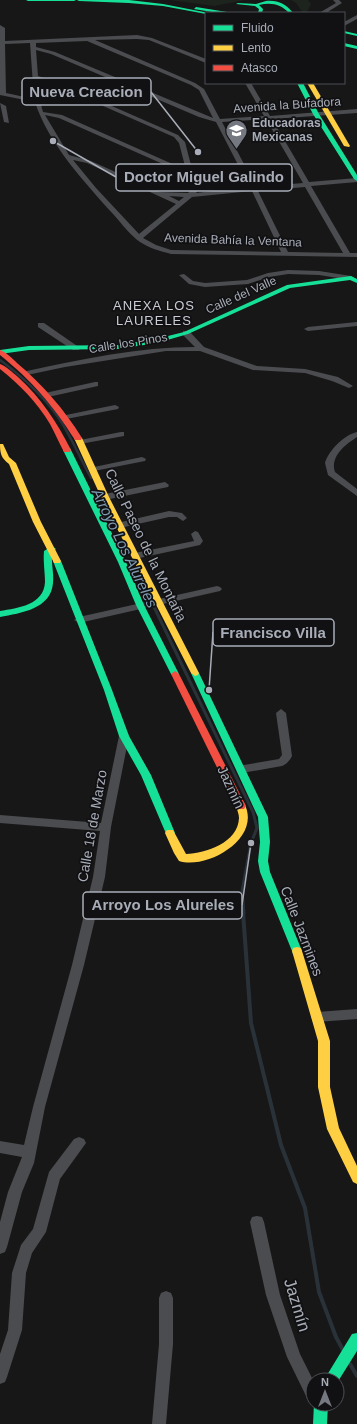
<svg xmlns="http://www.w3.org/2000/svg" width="357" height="1424" font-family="Arial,sans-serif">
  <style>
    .green { fill: #1d241e }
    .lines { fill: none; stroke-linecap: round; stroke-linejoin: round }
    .stream-far2 { stroke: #2a3239; stroke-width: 2.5 }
    .stream-far1 { stroke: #2a3239; stroke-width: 3 }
    .stream { stroke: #2a3239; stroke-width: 4 }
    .street { fill: #4b4c50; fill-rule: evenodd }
    .fast { fill: #16e098; fill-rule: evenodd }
    .slow { fill: #ffcf43; fill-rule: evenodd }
    .jam { fill: #f24e42; fill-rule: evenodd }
    .labels { text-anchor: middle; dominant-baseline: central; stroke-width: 3.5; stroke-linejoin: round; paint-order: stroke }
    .far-street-label { font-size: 12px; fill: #a8adb8; stroke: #111113 }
    .far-poi-label { font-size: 12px; font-weight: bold; fill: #a8adb8; stroke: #111113; text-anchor: start }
    .far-neighbourhood-label { font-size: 13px; letter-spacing: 1px; fill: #c9ccd4; stroke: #111113 }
    .street-label { font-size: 14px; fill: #a8adb8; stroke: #111113 }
    .water-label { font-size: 15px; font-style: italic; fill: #7f9bb3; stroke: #111113 }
    .near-street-label { font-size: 17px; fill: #a8adb8; stroke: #111113 }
    .leader { fill: none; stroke: #a8adb8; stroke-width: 1.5 }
    .callout-dot { fill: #a8adb8; stroke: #111113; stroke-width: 1.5 }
    .callout { fill: #111113; stroke: #a8adb8; stroke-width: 1.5 }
    .callout-label { font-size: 15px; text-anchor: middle; font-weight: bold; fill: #a8adb8 }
  </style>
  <rect width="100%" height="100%" fill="#171717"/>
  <g class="green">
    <path d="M170,0H245L214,6Z"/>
    <path d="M291,0H308L311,4L307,12L309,13H303L296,3Z"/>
  </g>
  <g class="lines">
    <path class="stream-far2" d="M0,360C24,378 46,398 62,423C73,441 81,460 91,478"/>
    <path class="stream-far1" d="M141,580L253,812L257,828L251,843L242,891L244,913"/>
    <g class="stream">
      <path d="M243,912L251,1023L281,1145L305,1208L319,1292L336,1337L343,1350"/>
      <path d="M350,1364L357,1376"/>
    </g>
    <g class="street">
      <path d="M333,0H339L342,3L326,13H319L336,3Z"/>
      <path d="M357,15V19L344,26V22Z"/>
      <path d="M0,25L5,28V41L137,35L152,38L206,59V63L149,40L137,39L95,40L195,83L204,89L220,119L264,116L245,83H251L270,116L357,109V113L272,119L309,182L357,178V182L311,186L350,253H357V257L171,254C160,251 149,248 140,242C130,235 122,224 114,215C85,183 48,143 35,102L0,95ZM87,41L191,85L199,90L213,118L55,52L36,47V43ZM30,43L34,99L6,93L5,44ZM36,50L51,54L199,117L216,122L250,188L230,190L193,173L185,142L178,135L57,82L38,76ZM38,80L53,84L174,137L179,143L186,170L62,115L43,112L40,101ZM45,115L59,118L199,180L188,193L160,192L91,161L69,155ZM266,119L303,183L256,187L222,122ZM73,160L87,163L176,204L139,234L96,188ZM204,183L221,190L196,193ZM305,187L343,253L288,252L258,191ZM252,191L281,252L171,250L156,245L143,238L192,197ZM169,196L184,197L179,201Z"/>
      <path d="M0,103L6,106L9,123L4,122Z"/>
      <path d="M288,270L319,271L351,276L354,278L351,280L319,275L288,274L269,277L248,284L205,287L189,284L179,275L184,274L193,281L205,283L247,280L268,273Z"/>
      <path d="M357,322V326L308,331L304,329L308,327Z"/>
      <path d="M38,323H44L80,348L79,350H73L38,327Z"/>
      <path d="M183,331H189L204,347L257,366L305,369L338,377L353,386L349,388L332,381L305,373L253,370L200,351H166L65,367L27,375L23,373L27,371C82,359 139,347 195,347L183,335Z"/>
      <path d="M95,382H98V386L48,397L44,395L45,393Z"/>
      <path d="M115,405L119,407L118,409L66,419L62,417L66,415Z"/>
      <path d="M121,432H124V436L80,444L76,442L80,440Z"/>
      <path d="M357,432V437C345,445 330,456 335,472L357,489V496L328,475L325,463C329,450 344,435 357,432Z"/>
      <path d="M142,457L146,459L145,461L94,471L90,469L94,467Z"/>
      <path d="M165,482L169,485L168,487L105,500L101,497L105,494Z"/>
      <path d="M169,511L182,513L187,518L183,521L177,517H169L120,528L116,525L117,523Z"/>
      <path d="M195,531L198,532L203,541L200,545L135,559L131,556L135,553L194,541L191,534Z"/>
      <path d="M217,586L220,587L222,589L220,591L79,623L74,620L79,617Z"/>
      <path d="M281,709L286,713L292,756C290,760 287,764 282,766L242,773L238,772L237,769L238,766L279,759L282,755L276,713Z"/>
      <path d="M124,732L128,733L129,736L111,827L105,877L84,965L45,1107L34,1163L22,1192L7,1247L5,1252L0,1254V1222L8,1192L22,1157L0,1153V1141L24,1145L33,1107L72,965L93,877L100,831L0,823V815L101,823L119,736L120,733Z"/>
      <path d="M357,1009V1019L317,1022L313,1021L311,1017L313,1013L317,1012Z"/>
      <path d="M79,1137L84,1139L86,1143L60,1179L46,1232L32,1253L26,1273L22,1330L7,1377L5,1382L0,1384V1354L8,1330L12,1273L21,1245L33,1229L49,1172L74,1139Z"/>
      <path d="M257,1216L262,1217L264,1222L280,1295L300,1354L313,1380V1402L308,1400L287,1357L266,1295L250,1222L252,1217Z"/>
      <path d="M166,1291L171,1293L173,1298V1344L166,1424H152L159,1344V1298L161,1293Z"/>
    </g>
    <g class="fast">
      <path d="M26,0H76L74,1H28Z"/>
      <path d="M77,0H129L163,4L209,13H206V14L163,6L129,3L79,1Z"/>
      <path d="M266,1C278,0 286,4 293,13H289C281,4 271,2 259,5L263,9L262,13H258L259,9L255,6L236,4L238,3L256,4Z"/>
      <path d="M196,7L227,12L229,13H218L194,9Z"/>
      <path d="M344,31L357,34V36L344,33Z"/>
      <path d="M344,43L357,46V49L344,46Z"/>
      <path d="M297,83H303L319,114L357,175V181L354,179L313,114Z"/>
      <path d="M351,276L357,279V283L350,280L290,288L188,334L157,343L118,349L29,350L0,354V350L29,346L118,345L156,339L184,332L287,285Z"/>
      <path d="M64,448H70L71,450L126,562L144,605L179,674L178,676L175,677L171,674L136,605L118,562L63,450Z"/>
      <path d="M52,546L56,549L52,552C51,563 54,573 53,583C51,609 21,613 0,617V611C18,608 44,605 45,582C45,572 43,561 44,551Z"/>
      <path d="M57,558L61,561L112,690L129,736L151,775L175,833L173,836H167L141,775L119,736L104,690L53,561Z"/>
      <path d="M195,670L199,673L268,817L270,842L268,861L270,872L302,951L301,954L297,955L293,954L292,951L260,872L258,861L260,842L258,817L191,673Z"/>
      <path d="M357,1333V1351L337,1383V1380H324L352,1334Z"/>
      <path d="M314,1404H328L327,1424H313Z"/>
    </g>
    <g class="slow">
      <path d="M307,83H313L350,146L349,147L344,146Z"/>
      <path d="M75,436H78L82,438L109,497L199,673L198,675L195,676L191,673L101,497L74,438Z"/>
      <path d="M0,444H3L9,457L16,463L41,522L61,561L60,563H54L33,522L9,464C1,458 0,453 0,444Z"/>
      <path d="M241,802L244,803C263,838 207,870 179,861L174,853L165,833L167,830H173L186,854C206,853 238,843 239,818C239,814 237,810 236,806L238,803Z"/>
      <path d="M297,947L301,948L302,951L330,1041V1087L339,1128L357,1166V1184L353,1182L327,1129L318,1087V1041L292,951L293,948Z"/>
    </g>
    <g class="jam">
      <path d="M0,350C6,352 12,358 17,363C43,385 64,409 82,438L81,440H75C52,404 33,382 0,355Z"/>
      <path d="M0,364C6,366 12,372 18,377C41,398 57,422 71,450L70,452H64C59,443 55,433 50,424C37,402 20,385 0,369Z"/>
      <path d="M175,671L179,674L246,806L244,809H238L236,806L171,674Z"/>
    </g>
  </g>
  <defs>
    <symbol id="school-pin" viewBox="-11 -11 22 30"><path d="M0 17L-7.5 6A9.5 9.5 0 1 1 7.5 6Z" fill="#757880" stroke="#111113"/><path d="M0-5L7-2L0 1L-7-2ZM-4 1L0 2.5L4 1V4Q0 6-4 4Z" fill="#fff"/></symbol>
  </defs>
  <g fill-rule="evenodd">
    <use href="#school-pin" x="224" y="118" width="25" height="34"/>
  </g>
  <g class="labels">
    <g class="far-street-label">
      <text transform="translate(287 105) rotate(-4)">Avenida la Bufadora</text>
      <text transform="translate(233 240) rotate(2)">Avenida Bahía la Ventana</text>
      <text transform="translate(241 295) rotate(-24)">Calle del Valle</text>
      <text transform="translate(128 343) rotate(-9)">Calle los Pinos</text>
    </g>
    <g class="far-poi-label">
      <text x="252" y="123">Educadoras<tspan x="252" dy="14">Mexicanas</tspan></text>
    </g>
    <g class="far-neighbourhood-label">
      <text x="154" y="305">ANEXA LOS<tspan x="154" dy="15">LAURELES</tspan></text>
    </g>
    <g class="street-label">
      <text transform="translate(146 545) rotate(64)">Calle Paseo de la Montaña</text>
      <text transform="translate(231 787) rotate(65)">Jazmín</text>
      <text transform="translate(92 826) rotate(-80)">Calle 18 de Marzo</text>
      <text transform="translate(302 931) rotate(69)">Calle Jazmines</text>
    </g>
    <g class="water-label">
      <text transform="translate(125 548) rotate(64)">Arroyo Los Alureles</text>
    </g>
    <g class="near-street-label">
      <text transform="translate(297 1305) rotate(73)">Jazmín</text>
    </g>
  </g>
  <path class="leader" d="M198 152L151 92M53 141L116 177M209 690L213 632M251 843L242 905"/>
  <g class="callout-dot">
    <circle cx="198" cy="152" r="4"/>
    <circle cx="53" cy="141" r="4"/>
    <circle cx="209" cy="690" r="4"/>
    <circle cx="251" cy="843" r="4"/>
  </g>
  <g class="callout">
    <rect x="22" y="78" width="129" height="27" rx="4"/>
    <rect x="116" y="164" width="176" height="27" rx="4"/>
    <rect x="213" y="619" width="121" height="27" rx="4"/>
    <rect x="83" y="892" width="159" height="27" rx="4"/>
  </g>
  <g class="callout-label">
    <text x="86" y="97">Nueva Creacion</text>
    <text x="204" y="182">Doctor Miguel Galindo</text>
    <text x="273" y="638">Francisco Villa</text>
    <text x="163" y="910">Arroyo Los Alureles</text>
  </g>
  <rect x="205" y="12" width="140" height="72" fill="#111113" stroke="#4d4f55"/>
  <rect x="213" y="25" width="20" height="6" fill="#16e098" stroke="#4d4f55"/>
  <text x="241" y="32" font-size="12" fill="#a8adb8">Fluido</text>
  <rect x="213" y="45" width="20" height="6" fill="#ffcf43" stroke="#4d4f55"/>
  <text x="241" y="52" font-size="12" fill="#a8adb8">Lento</text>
  <rect x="213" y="65" width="20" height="6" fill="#f24e42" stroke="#4d4f55"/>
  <text x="241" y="72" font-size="12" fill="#a8adb8">Atasco</text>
  <g transform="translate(325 1392)"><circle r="19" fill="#111113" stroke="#4d4f55"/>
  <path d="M0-3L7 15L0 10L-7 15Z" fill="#757880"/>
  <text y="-6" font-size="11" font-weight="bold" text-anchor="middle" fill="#a8adb8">N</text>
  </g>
</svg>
